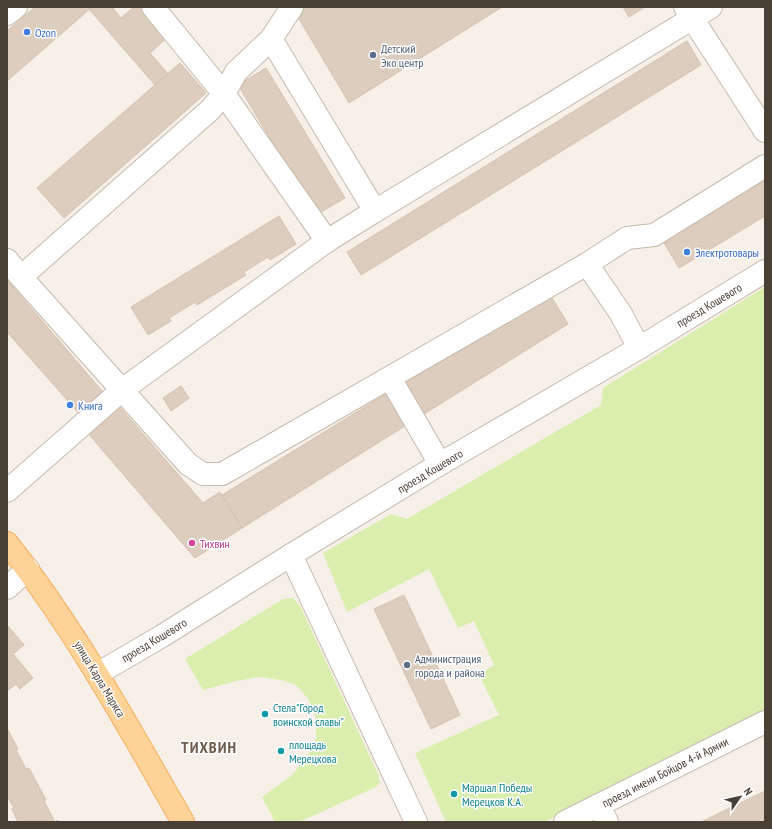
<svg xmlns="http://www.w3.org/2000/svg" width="772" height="829" font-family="'PT Sans Narrow',sans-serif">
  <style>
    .green { fill: #daefad }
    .building { fill: #dccdbf; stroke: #d5c1af }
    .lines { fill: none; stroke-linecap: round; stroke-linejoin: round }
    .minor-casing { stroke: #c6b9ad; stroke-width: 24 }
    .major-casing { stroke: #f2af5b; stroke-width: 24 }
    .minor { stroke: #fff; stroke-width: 22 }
    .major { stroke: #ffd398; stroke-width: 22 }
    .shop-dot { fill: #3f7fe0; stroke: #fff; stroke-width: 1.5 }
    .service-dot { fill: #5c6f8a; stroke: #fff; stroke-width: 1.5 }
    .hotel-dot { fill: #d1479c; stroke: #fff; stroke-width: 1.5 }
    .culture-dot { fill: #0f9aa8; stroke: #fff; stroke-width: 1.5 }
    .labels { text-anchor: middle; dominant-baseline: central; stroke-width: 3; stroke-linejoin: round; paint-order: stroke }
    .shop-label { font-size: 12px; fill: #366cbe; stroke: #fff; text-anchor: start }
    .service-label { font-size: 12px; fill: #4e5e75; stroke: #fff; text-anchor: start }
    .street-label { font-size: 12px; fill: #4b4036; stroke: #fff }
    .hotel-label { font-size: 12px; fill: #b23c85; stroke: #fff; text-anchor: start }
    .culture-label { font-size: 12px; fill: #0d838f; stroke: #fff; text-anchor: start }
    .district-label { font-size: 16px; font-weight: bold; letter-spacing: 1px; fill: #6f5c4c; stroke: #fff }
  </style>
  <rect width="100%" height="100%" fill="#f6f0e8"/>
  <g class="green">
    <path d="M765,287V711L544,822H446L415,753L499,715L479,675L494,665L474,621L458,628L429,569L347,612L323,553L391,514L407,519L601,405L603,388Z"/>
    <path d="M293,598L301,608L378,774L380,783L374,788L299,822H275L262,797L291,776L307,757L316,739V719L309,700L296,685L281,680L259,677L236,681L203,690L185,659L283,599Z"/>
  </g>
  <g class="building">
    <path d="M35,7H92L7,81V31Z"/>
    <path d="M92,7H112L121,18L134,7H148L171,34L150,53L168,74L155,85L89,9Z"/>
    <path d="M292,7H502L349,103Z"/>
    <path d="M623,7H645L629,17Z"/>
    <path d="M687,41L701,65L361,275L347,252Z"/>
    <path d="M180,63L206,93L64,218L37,188Z"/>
    <path d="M266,68L345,198L316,215L238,85Z"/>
    <path d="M765,175V216L679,268L661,238Z"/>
    <path d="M279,216L296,244L270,260L268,257L244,272L246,275L197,305L195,302L169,318L171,321L148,335L131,307Z"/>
    <path d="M7,280L115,406L91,427L7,332Z"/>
    <path d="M549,293L568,324L405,426L386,394Z"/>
    <path d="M181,386L189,398L171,411L163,398Z"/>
    <path d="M386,394L405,426L242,528L222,495Z"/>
    <path d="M117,404L203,503L220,492L242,528L195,558L86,431Z"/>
    <path d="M404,595L460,715L431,729L374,609Z"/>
    <path d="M7,625L24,645L13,654L33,678L20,689L16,684L7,691Z"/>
    <path d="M7,728L18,749L16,750L26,769L29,768L46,800L44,801L55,822L57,820L58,822H18L12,809L14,808L7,796Z"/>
    <path d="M765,791V822H701Z"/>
  </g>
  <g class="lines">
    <defs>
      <g id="minor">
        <path d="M153,7L224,94L327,241"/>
        <path d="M685,7L765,131"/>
        <path d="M7,14L16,7"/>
        <path d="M271,39L375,211L711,7"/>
        <path d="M7,260L21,277L210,110L224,94L236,72L271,39L292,7"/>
        <path d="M21,277L188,464L203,474H222L587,264"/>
        <path d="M639,348L621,314L587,264L627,238L654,235L765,166"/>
        <path d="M390,378L440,464"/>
        <path d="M7,491L122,390L327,241L375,211"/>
        <path d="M291,555L416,822"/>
        <path d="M7,588L28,569"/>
        <path d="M97,674L162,636L291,555L440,464L639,348L765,271"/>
        <path d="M599,805L607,822"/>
        <path d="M565,822L765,722"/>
      </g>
      <path id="major" d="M7,543C75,629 128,726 183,822"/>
    </defs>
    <use href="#minor" class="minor-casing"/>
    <use href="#major" class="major-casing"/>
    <use href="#minor" class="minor"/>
    <use href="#major" class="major"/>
  </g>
  <g class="shop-dot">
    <circle cx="27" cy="32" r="4"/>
    <circle cx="687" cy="252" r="4"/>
    <circle cx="70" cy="405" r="4"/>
  </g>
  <g class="service-dot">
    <circle cx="373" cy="55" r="4"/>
    <circle cx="407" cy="665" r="4"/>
  </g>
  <circle class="hotel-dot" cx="192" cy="543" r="4"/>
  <g class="culture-dot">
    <circle cx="265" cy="714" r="4"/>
    <circle cx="281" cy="751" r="4"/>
    <circle cx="454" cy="794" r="4"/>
  </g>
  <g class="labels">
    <g class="shop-label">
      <text x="35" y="32">Ozon</text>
      <text x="695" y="252">Электротовары</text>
      <text x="78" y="405">Книга</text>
    </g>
    <g class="service-label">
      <text x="381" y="48">Детский<tspan x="381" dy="14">Эко центр</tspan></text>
      <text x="415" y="658">Администрация<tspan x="415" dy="14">города и района</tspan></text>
    </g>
    <g class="street-label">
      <text transform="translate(709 305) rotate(-31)">проезд Кошевого</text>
      <text transform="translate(430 471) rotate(-31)">проезд Кошевого</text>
      <text transform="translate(154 640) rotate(-31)">проезд Кошевого</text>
      <text transform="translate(100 679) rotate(59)">улица Карла Маркса</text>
      <text transform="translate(665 772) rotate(-27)">проезд имени Бойцов 4-й Армии</text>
    </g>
    <g class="hotel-label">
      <text x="200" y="543">Тихвин</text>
    </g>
    <g class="culture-label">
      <text x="273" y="707">Стела"Город<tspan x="273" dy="14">воинской славы"</tspan></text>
      <text x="289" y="744">площадь<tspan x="289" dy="14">Мерецкова</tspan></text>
      <text x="462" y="787">Маршал Победы<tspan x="462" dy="14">Мерецков К.А.</tspan></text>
    </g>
    <g class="district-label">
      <text x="209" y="747">ТИХВИН</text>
    </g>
  </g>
  <rect width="772" height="829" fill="none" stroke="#4b4036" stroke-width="16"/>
  <g transform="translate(740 797) rotate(56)" stroke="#ffffff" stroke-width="3" paint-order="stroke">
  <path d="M0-3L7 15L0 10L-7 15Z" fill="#4b4036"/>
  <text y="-6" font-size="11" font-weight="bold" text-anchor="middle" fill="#4b4036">N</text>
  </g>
</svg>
